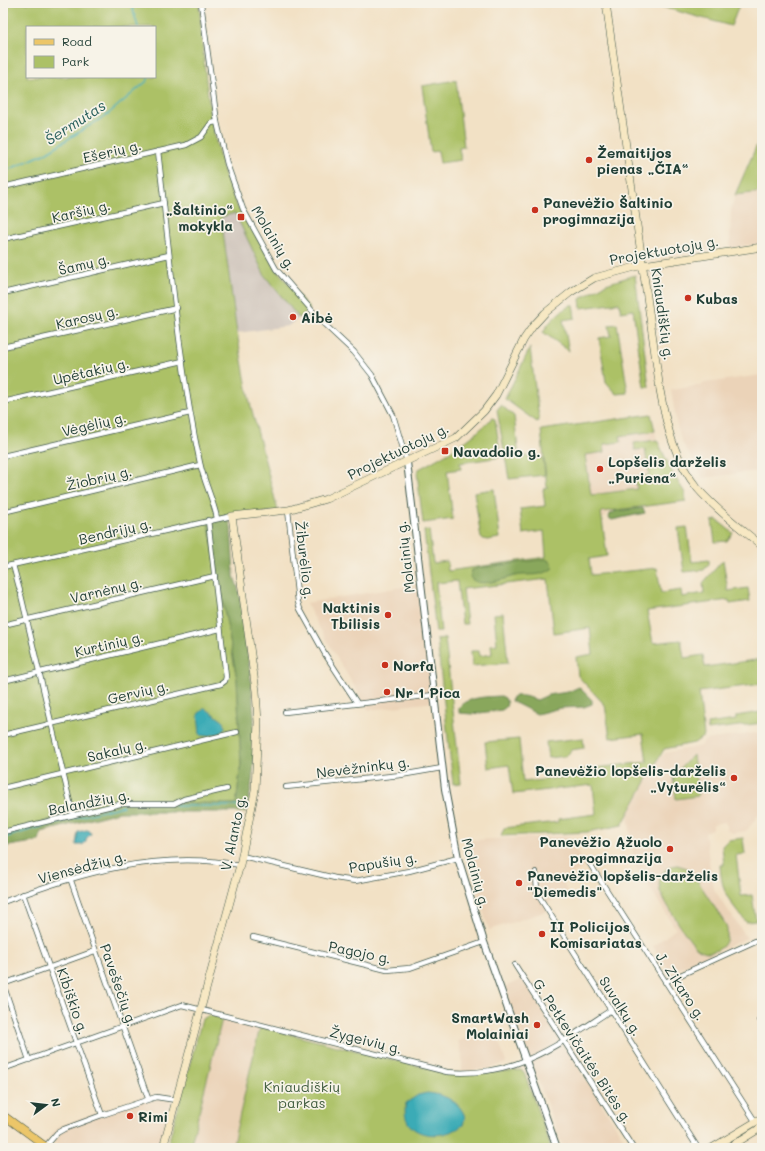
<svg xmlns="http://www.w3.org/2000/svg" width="765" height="1151" font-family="Mali,sans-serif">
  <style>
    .built { fill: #ebd3b8 }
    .industrial { fill: #cdc2b9 }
    .green { fill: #acc166; stroke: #667f4d; fill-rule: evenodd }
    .forest { fill: #89a75b; stroke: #547248 }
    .water { fill: #3aabb6; stroke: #2c7475 }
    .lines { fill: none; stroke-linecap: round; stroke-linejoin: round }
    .stream { stroke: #3aabb6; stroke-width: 1.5 }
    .minor-casing { stroke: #3f564a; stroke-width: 6 }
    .tertiary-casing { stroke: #3f564a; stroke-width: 8 }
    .secondary-casing { stroke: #3f564a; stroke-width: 8 }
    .primary-casing { stroke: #3f564a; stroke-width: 8 }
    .minor { stroke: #fff; stroke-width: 4.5 }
    .tertiary { stroke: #fff; stroke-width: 6 }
    .secondary { stroke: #f7e8c3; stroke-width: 7 }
    .primary { stroke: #ecc669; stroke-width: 7 }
    .poi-dot { fill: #c8321e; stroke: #f7f3e8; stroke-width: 1.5 }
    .labels { text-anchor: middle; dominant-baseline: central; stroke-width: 3.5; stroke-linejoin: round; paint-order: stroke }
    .street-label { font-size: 14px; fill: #1f3d34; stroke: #f7f3e8 }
    .poi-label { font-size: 14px; font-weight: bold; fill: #1f3d34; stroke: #f7f3e8; text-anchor: start }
    .park-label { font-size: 14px; fill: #425e40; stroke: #f7f3e8 }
    .water-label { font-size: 15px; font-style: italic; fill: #275e5b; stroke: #f7f3e8 }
  </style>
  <rect width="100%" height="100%" fill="#f7f3e8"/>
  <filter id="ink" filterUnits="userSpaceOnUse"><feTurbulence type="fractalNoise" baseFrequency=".025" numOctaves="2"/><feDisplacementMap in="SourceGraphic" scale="8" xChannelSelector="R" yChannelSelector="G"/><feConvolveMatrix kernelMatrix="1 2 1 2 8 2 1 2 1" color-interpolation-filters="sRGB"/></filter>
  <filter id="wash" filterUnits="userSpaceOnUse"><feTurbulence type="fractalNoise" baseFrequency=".012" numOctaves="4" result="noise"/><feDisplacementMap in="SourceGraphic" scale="16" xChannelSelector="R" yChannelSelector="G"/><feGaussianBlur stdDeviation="0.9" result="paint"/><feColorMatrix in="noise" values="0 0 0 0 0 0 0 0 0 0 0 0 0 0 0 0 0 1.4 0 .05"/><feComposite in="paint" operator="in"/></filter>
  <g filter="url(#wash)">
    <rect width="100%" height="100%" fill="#f2e1c5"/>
    <g class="built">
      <path d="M762,192V243L730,248L731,210L735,195Z"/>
      <path d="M762,375V472H748L703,478L682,442L677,426L671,390L697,386L705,383Z"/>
      <path d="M655,429L657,440L673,474L685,493L686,501L611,511L592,528L574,442Z"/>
      <path d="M420,584L434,702L369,710L328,643L306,603Z"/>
      <path d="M762,732V811L746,831L732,833L727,830L725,822L713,824V828L705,833L713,888L747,938L670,972L653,946L676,929L635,865L625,796L665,753L701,746L705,740Z"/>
      <path d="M569,836L585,866L562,880L567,891L546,904L547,911L489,930L475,885L471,840Z"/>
      <path d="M523,979L564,1046L630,1148H563L504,987Z"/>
      <path d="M222,1019L260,1027L232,1148H190Z"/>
      <path d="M495,1029L506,1063L488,1069L462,1071V1055L458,1041Z"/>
      <path d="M174,1094L160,1148H56L55,1140L50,1136L60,1126L144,1096Z"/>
    </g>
    <path class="industrial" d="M235,213L265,276L299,318L288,326L237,333L220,217Z"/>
    <g class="green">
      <path d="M3,3H199C205,70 209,157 243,217L246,216L276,269L310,309L299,318L265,276L235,213L221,217L237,333L249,399L278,511L208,520L237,679L241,764L236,804L125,801L58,817L3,836ZM27,27H155V77H27Z"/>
      <path d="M648,3H740L731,26Z"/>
      <path d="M456,80L464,147L459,148L461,160L440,163L438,151L431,152L422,86Z"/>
      <path d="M762,133V192L735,195Z"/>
      <path d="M635,275L649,387H644L633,310L621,312L619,303L581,308L580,299L606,284Z"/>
      <path d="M573,304L575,318L563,320L569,351L543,332C551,319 560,311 573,304Z"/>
      <path d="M617,324L628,393L617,394L606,382L599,338L611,336L609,325Z"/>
      <path d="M530,348L539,419L537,422L505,399Z"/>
      <path d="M501,405L514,416L519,457L530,456L529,459L543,458L545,475L509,479L497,410Z"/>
      <path d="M651,414L655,431L620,436L621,442L604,444L605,452L585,455L591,495L637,489L635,477L649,475L645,449L635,450L634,443L657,440L673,474L685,493L686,501L601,512L607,556L589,559L591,575L657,568L661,593L681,590L682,597L704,593L703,583L723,560L728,591L748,588L750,601L730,604L729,600L647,611L653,643L681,640L684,658L703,655L705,667L762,659V684L699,692L704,736L694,743L664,749L622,825L587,832L501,836L504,828L558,822V819L596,814L593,785L513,794L509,765L488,768L485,742L519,739L523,782L578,776V770L647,762L643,734L610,738L605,705L578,676L576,657L593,654L590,628L554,633L548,579L463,589L467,624H462L457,581L436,583L441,632H436L424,531L429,530L433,563L447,561L448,571L546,557L544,531L523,534L520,509L545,506L543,489L547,488L541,430Z"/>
      <path d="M492,418L495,419L501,457L460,463L461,469L447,471L453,519L423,523L417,473L419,469C446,454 471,441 492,418Z"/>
      <path d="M494,489L500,538L487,540L481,538L474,492Z"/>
      <path d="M717,520L733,533L727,541L715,542L712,521Z"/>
      <path d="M687,527L692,562L709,560V564L704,570L684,572L678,528Z"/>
      <path d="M503,613L508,663L472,666L471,651H479L480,656L492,654L491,645L497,644L494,614Z"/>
      <path d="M445,638L461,783L453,784L437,639Z"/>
      <path d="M761,712L762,723L708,730L707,724L736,720V716Z"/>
      <path d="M583,738L584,748L571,750L567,756L548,758L546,742Z"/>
      <path d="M693,755L698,796L676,799L673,776Z"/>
      <path d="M743,838L745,854L736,855L741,896L752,895L756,921L746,922C729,900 722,895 720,865H724L722,846L728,840Z"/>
      <path d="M677,865L687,868L692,872L726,925C728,932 728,940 723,946C716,953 705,954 697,948C688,941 665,902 660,891C657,878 663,867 677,865Z"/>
      <path d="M210,1015L222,1019L190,1148H167L202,1019Z"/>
      <path d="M260,1027L447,1073L477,1074L520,1070L524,1072L551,1148H232Z"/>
    </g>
    <g class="forest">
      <path d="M643,508L645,513L612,520L609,518L610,514L616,511Z"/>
      <path d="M227,517L231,526L234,576L239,591C248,663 265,740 246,812H119L41,832L39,841L3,847V836L58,817L125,801L236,804L241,764L237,679L208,520Z"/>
      <path d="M546,559L552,563L553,568C541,578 528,573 514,576C504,579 477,589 470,577L472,570L479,568Z"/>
      <path d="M579,687L592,700V704L584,707L560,708L537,714L511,701L512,697C520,694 529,697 537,700L548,695L568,692Z"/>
      <path d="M501,696L505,698L507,703L506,707L502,710L472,714L459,713V707C469,696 488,697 501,696Z"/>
    </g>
    <g class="water">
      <path d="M205,708L223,721L225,727L221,733L206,736L200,735L198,714Z"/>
      <path d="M86,830H89L91,834L86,839V842L82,845H76L78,832Z"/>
      <path d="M427,1093C443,1094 460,1101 465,1117L463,1125C442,1142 398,1138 406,1103L418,1095Z"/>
    </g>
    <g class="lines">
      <g class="stream">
        <path d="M131,3L138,27"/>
        <path d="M3,172L44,154L108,114L147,81L149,77"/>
        <path d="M175,806H237"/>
        <path d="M3,838L50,824L123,806"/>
      </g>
    </g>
  </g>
  <g filter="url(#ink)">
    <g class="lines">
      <defs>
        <g id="minor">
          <path d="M201,3L217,122L227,164L243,209L276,269L322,322L354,352L372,375L393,415L407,462"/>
          <path d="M158,151C170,255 178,360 200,463C204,482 213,499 217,518"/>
          <path d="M3,187L186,145L201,137L211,123L217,122"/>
          <path d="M3,239L164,203"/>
          <path d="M3,293L169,255"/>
          <path d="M3,347L177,308"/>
          <path d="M3,402L183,361"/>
          <path d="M3,456L190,413"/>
          <path d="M288,510L298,602L300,609L325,654L357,703"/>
          <path d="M3,512L200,465"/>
          <path d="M13,565L20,591"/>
          <path d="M3,567L232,516"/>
          <path d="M21,595L73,815"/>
          <path d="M3,625L215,576"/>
          <path d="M3,681L220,629"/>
          <path d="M285,712L434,695"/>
          <path d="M3,735L221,684L225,681L226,677L208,520"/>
          <path d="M286,787L401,775L442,768"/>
          <path d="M3,788L237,732"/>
          <path d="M3,832L120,804H174L184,799L227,789"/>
          <path d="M242,856L335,878L355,881L409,871L458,858"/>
          <path d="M588,861L755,1121"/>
          <path d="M536,872L537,892L540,898L698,1148"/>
          <path d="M70,878L148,1098"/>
          <path d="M23,894L102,1115"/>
          <path d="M3,902C79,873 158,850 240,865"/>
          <path d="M253,937L387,970L410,968L484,942"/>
          <path d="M515,965L633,1148"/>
          <path d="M665,982L762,938"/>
          <path d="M3,984L95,951"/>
          <path d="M3,984L29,1060"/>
          <path d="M760,1020L762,1019"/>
          <path d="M3,1069L182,1005L447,1072C515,1078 558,1045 611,1010"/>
          <path d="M46,1146L57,1133L64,1129L102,1115L156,1097L176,1100"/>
        </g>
        <path id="tertiary" d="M407,462L445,789L458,858L484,942L557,1148"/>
        <g id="secondary">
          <path d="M606,3L660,390C666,425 675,461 698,489C715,509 742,529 762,546"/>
          <path d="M163,1148L240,865L255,791L258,722L256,691L232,516L288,510L326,499L456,438L484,411L496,395L524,339L533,326L545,313L571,292L594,278L643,265L762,247"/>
          <path d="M712,1148L762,1118"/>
          <path d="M728,1148L762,1127"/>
        </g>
        <path id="primary" d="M3,1115L48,1148"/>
      </defs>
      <use href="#minor" class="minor-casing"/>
      <use href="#tertiary" class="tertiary-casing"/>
      <use href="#secondary" class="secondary-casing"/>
      <use href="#primary" class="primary-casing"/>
      <use href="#minor" class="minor"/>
      <use href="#tertiary" class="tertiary"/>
      <use href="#secondary" class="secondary"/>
      <use href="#primary" class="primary"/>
    </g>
  </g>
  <g class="poi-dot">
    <circle cx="589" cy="160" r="4"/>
    <circle cx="535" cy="210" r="4"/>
    <rect x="237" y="213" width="8" height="8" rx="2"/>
    <circle cx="688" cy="298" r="4"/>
    <circle cx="293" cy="317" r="4"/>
    <rect x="441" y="447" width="8" height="8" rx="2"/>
    <circle cx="600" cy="469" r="4"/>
    <circle cx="388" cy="615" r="4"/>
    <circle cx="385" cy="665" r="4"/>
    <circle cx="387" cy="692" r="4"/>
    <circle cx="734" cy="778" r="4"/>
    <circle cx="670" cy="849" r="4"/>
    <circle cx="519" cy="883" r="4"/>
    <circle cx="542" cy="934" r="4"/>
    <circle cx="537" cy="1025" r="4"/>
    <circle cx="130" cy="1116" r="4"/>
  </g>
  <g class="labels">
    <g class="street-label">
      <text transform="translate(112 151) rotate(-13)">Ešerių g.</text>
      <text transform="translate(81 211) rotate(-13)">Karšių g.</text>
      <text transform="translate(274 238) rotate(59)">Molainių g.</text>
      <text transform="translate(664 250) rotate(-10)">Projektuotojų g.</text>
      <text transform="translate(84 264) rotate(-13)">Šamų g.</text>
      <text transform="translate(663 314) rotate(82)">Kniaudiškių g.</text>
      <text transform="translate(87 317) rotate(-13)">Karosų g.</text>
      <text transform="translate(91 371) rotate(-13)">Upėtakių g.</text>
      <text transform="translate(94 424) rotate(-13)">Vėgėlių g.</text>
      <text transform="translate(398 451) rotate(-26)">Projektuotojų g.</text>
      <text transform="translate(99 478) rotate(-13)">Žiobrių g.</text>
      <text transform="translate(115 531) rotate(-13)">Bendrijų g.</text>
      <text transform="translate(405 557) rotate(-97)">Molainių g.</text>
      <text transform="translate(305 560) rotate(83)">Žiburėlio g.</text>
      <text transform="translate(106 590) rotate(-13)">Varnėnų g.</text>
      <text transform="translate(109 644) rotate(-13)">Kurtinių g.</text>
      <text transform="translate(138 692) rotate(-13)">Gervių g.</text>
      <text transform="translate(117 750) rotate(-13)">Sakalų g.</text>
      <text transform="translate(363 767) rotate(-7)">Nevėžninkų g.</text>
      <text transform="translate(89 802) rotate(-11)">Balandžių g.</text>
      <text transform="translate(233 833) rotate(-78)">V. Alanto g.</text>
      <text transform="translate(383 862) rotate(-9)">Papušių g.</text>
      <text transform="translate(82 867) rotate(-15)">Viensėdžių g.</text>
      <text transform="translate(476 873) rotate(75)">Molainių g.</text>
      <text transform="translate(360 952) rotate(12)">Pagojo g.</text>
      <text transform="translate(119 985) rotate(71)">Pavešečių g.</text>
      <text transform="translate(681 986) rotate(57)">J. Zikaro g.</text>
      <text transform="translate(73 1001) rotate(71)">Kibiškio g.</text>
      <text transform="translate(621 1006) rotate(58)">Suvalkų g.</text>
      <text transform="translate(366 1040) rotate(14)">Žygeivių g.</text>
      <text transform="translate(583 1051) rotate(57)">G. Petkevičaitės Bitės g.</text>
    </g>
    <g class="poi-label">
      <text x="597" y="152">Žemaitijos<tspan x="597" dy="16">pienas „ČIA“</tspan></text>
      <text x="543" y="202">Panevėžio Šaltinio<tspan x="543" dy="16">progimnazija</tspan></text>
      <text x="233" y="209" text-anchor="end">„Šaltinio“<tspan x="233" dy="16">mokykla</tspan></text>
      <text x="696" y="298">Kubas</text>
      <text x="301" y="317">Aibė</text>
      <text x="453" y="451">Navadolio g.</text>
      <text x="608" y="461">Lopšelis darželis<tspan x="608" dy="16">„Puriena“</tspan></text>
      <text x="380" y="607" text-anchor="end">Naktinis<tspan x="380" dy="16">Tbilisis</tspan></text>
      <text x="393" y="665">Norfa</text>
      <text x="395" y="692">Nr 1 Pica</text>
      <text x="726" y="770" text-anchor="end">Panevėžio lopšelis-darželis<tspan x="726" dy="16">„Vyturėlis“</tspan></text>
      <text x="662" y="841" text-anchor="end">Panevėžio Ąžuolo<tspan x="662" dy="16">progimnazija</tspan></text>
      <text x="527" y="875">Panevėžio lopšelis-darželis<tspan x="527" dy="16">"Diemedis"</tspan></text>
      <text x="550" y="926">II Policijos<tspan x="550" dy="16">Komisariatas</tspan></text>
      <text x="529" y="1017" text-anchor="end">SmartWash<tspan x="529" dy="16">Molainiai</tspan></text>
      <text x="138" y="1116">Rimi</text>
    </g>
    <g class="park-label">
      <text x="302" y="1086">Kniaudiškių<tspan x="302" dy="16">parkas</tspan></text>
    </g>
    <g class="water-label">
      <text transform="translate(75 122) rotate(-33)">Šermutas</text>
    </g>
  </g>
  <rect width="765" height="1151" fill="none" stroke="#f7f3e8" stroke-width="16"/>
  <rect x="26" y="26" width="130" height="52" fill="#f7f3e8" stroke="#a1aaa0"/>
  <rect x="34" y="39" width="20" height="6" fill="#ecc669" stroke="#a1aaa0"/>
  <text x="62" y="46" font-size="12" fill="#1f3d34">Road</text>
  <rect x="34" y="56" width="20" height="12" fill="#acc166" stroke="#a1aaa0"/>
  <text x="62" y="66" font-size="12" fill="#1f3d34">Park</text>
  <g transform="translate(46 1105) rotate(75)" stroke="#f7f3e8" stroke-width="3" paint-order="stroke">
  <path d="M0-3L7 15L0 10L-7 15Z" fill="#1f3d34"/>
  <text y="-6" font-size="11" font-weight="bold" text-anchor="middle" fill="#1f3d34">N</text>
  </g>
</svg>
